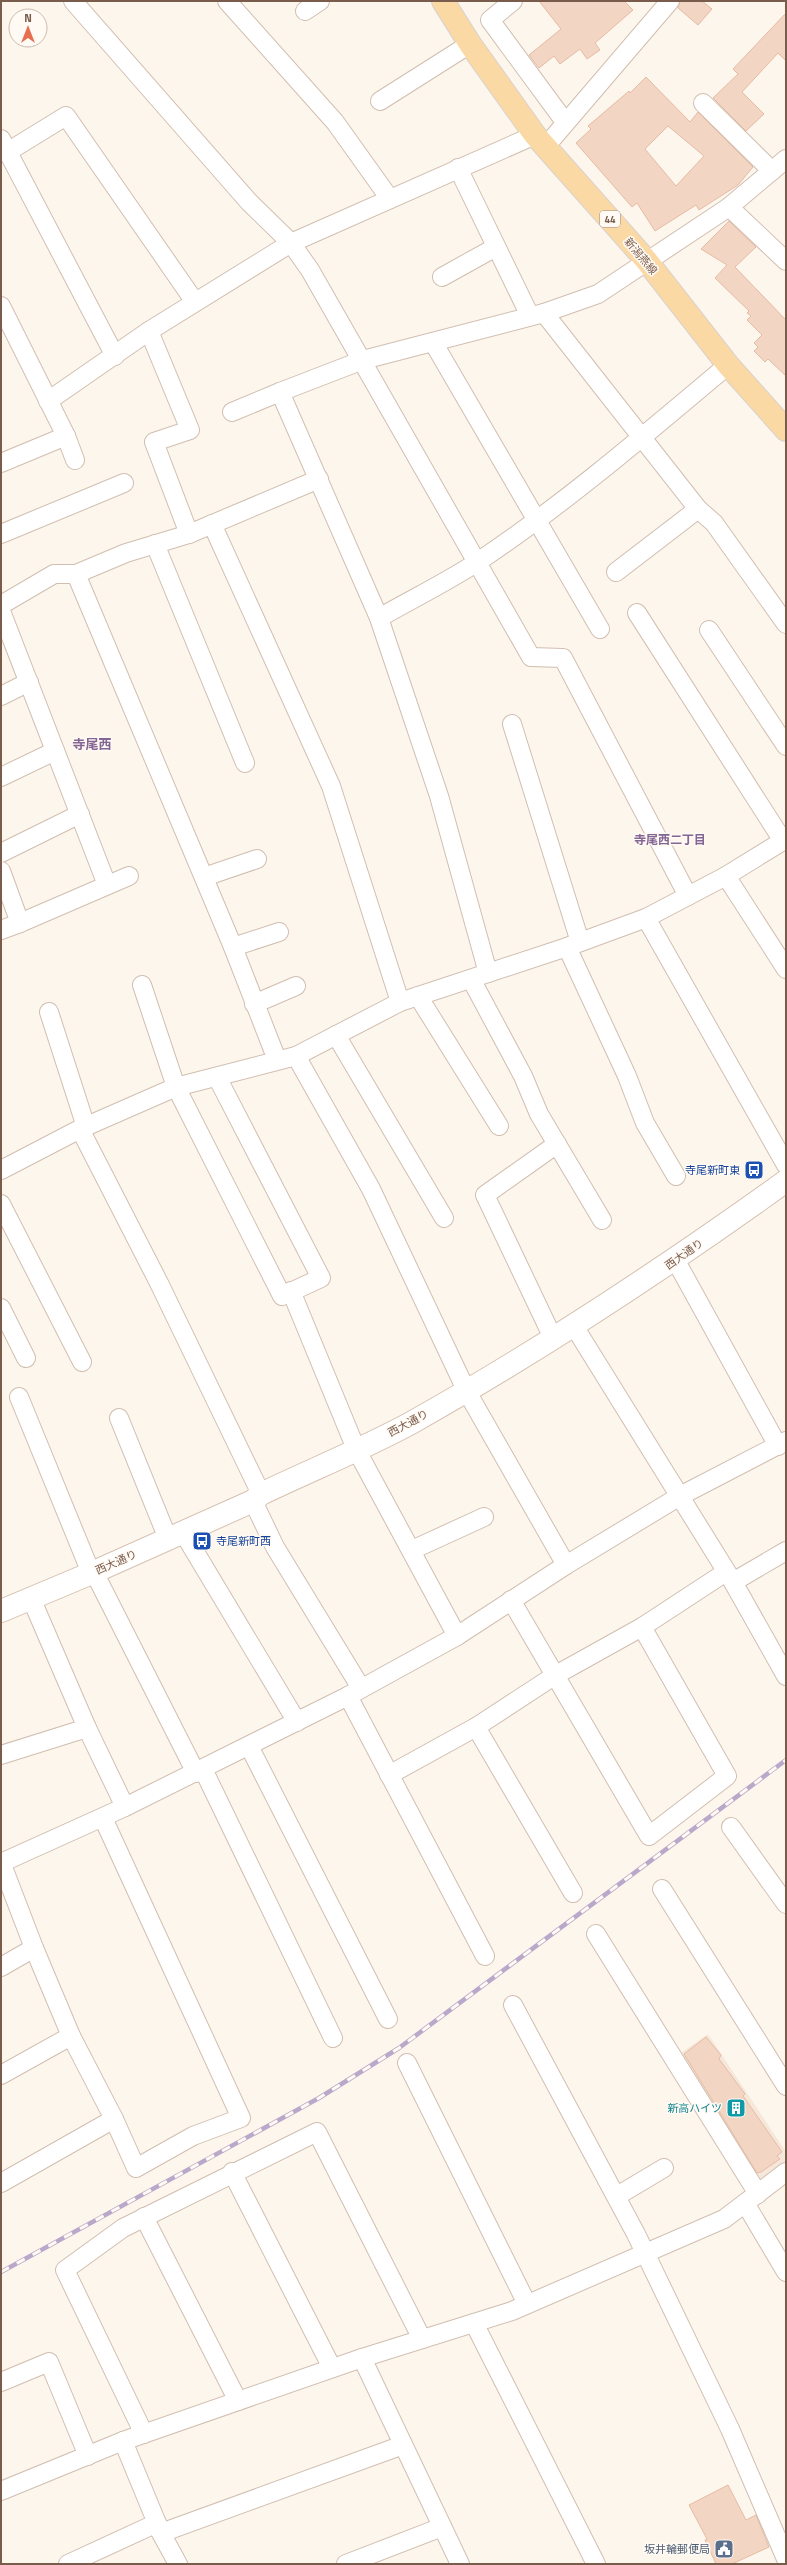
<svg xmlns="http://www.w3.org/2000/svg" width="787" height="2565" font-family="'Titillium Web','Noto Sans JP',sans-serif">
  <style>
    .residential { fill: #f5e8da }
    .building { fill: #f3d5c3; stroke: #e6bba3; fill-rule: evenodd }
    .lines { fill: none; stroke-linecap: round; stroke-linejoin: round }
    .street-casing { stroke: #d1beb0; stroke-width: 20 }
    .secondary-casing { stroke: #d6c0b0; stroke-width: 24 }
    .primary-casing { stroke: #dad1cd; stroke-width: 24 }
    .street { stroke: #fff; stroke-width: 18 }
    .secondary { stroke: #fff; stroke-width: 22 }
    .primary { stroke: #fbd9a5; stroke-width: 22 }
    .rail-casing { stroke: #b9a8c9; stroke-width: 4.5 }
    .rail { stroke: #fffaf3; stroke-width: 3; stroke-dasharray: 9; stroke-linecap: butt }
    .labels { text-anchor: middle; dominant-baseline: central; stroke-width: 3; stroke-linejoin: round; paint-order: stroke }
    .shield { fill: #fffaf3; stroke: #a28b7f; stroke-width: 1 }
    .shield-label { font-size: 10px; font-weight: bold; fill: #7a5c4d }
    .street-label { font-size: 11px; fill: #7a5c4d; stroke: #fffaf3 }
    .transit-label { font-size: 11px; fill: #164399; stroke: #fffaf3; text-anchor: end }
    .culture-label { font-size: 11px; fill: #0d838f; stroke: #fffaf3; text-anchor: end }
    .service-label { font-size: 11px; fill: #4e5e75; stroke: #fffaf3; text-anchor: end }
    .neighbourhood-label { font-size: 12px; font-weight: bold; fill: #846695; stroke: #fffaf3 }
    .quarter-label { font-size: 13px; font-weight: bold; fill: #846695; stroke: #fffaf3 }
  </style>
  <rect width="100%" height="100%" fill="#fdf6ec"/>
  <path class="residential" d="M708,2034L786,2152V2169L761,2188L675,2057Z"/>
  <g class="building">
    <path d="M539,1H624L633,10L595,43L600,50L587,59L580,49L560,64L554,56L539,68L529,55L561,29Z"/>
    <path d="M680,1H702L712,9L698,25L678,8Z"/>
    <path d="M786,13V61L778,53L742,92L764,114L746,131L713,98L738,74L733,69Z"/>
    <path d="M646,77L690,122L698,112L753,167L738,185L699,210L696,205L655,231L637,203L632,207L576,143L591,129L588,126L629,91L630,93ZM668,126L704,156L676,186L645,149Z"/>
    <path d="M729,221L756,247L735,267L786,320V376L768,359L765,362L754,351L758,347L754,343L762,335L747,320L751,316L747,313L749,311L715,278L727,265L701,249Z"/>
    <path d="M706,2037L721,2055L719,2059L745,2094L743,2096L782,2152L777,2156L780,2159L761,2172L757,2173L684,2054Z"/>
    <path d="M728,2485L746,2520L756,2515L769,2547L732,2564H716L705,2540L707,2539L689,2505Z"/>
  </g>
  <g class="lines">
    <defs>
      <g id="street">
        <path d="M73,1L249,202L291,243L310,270L531,657L563,658L688,896"/>
        <path d="M227,1L335,122L390,199"/>
        <path d="M513,1L490,20L565,122"/>
        <path d="M305,11L320,1"/>
        <path d="M380,101L470,44"/>
        <path d="M703,103L772,171"/>
        <path d="M1,139L115,356"/>
        <path d="M546,146L670,1"/>
        <path d="M9,151L66,116L195,302"/>
        <path d="M458,168L530,316"/>
        <path d="M729,207L786,261"/>
        <path d="M442,277L496,247"/>
        <path d="M1,306L66,436L75,460"/>
        <path d="M544,313L698,509L714,523L786,624"/>
        <path d="M149,331L190,430L154,442L189,534"/>
        <path d="M433,342L600,629"/>
        <path d="M48,401L149,331L291,243L535,135"/>
        <path d="M232,412L280,392"/>
        <path d="M1,463L66,436"/>
        <path d="M212,524L331,786L400,1002"/>
        <path d="M1,534L124,483"/>
        <path d="M155,544L245,763"/>
        <path d="M616,572L698,509"/>
        <path d="M76,574L233,947L277,1060"/>
        <path d="M1,605L54,574H76L126,553L189,534L319,479"/>
        <path d="M1,611L107,885"/>
        <path d="M637,613L783,841"/>
        <path d="M379,618C412,599 447,582 479,561C567,502 647,433 728,365"/>
        <path d="M709,630L786,746"/>
        <path d="M1,696L29,682"/>
        <path d="M512,724L580,942"/>
        <path d="M1,777L55,751"/>
        <path d="M1,853L80,814"/>
        <path d="M1,871L20,923L1,930"/>
        <path d="M726,876L786,969"/>
        <path d="M204,877L257,859"/>
        <path d="M646,918L786,1165"/>
        <path d="M20,923L129,876"/>
        <path d="M233,947L279,932"/>
        <path d="M567,947L627,1076L645,1123L676,1176"/>
        <path d="M488,973L439,796L379,618L280,392L363,360L544,313L598,294L729,207L786,159"/>
        <path d="M471,979L523,1076L539,1114L602,1220"/>
        <path d="M142,985L176,1087L282,1296L321,1278L217,1077"/>
        <path d="M418,996L499,1126"/>
        <path d="M254,1004L296,986"/>
        <path d="M49,1012L86,1127"/>
        <path d="M336,1035L444,1218"/>
        <path d="M296,1056L371,1189L466,1390L566,1565"/>
        <path d="M80,1129L159,1283L261,1494"/>
        <path d="M1,1170L80,1129L176,1087L296,1056L400,1002L567,947L646,918L726,876L786,839"/>
        <path d="M1,1204L82,1362"/>
        <path d="M676,1261L778,1446"/>
        <path d="M291,1291L356,1449L457,1636"/>
        <path d="M1,1308L26,1358"/>
        <path d="M574,1326L733,1582L786,1676"/>
        <path d="M553,1338L485,1195L557,1144"/>
        <path d="M19,1397L91,1573"/>
        <path d="M119,1418L168,1539"/>
        <path d="M253,1501L275,1547L361,1688"/>
        <path d="M183,1532L297,1722"/>
        <path d="M412,1550L484,1517"/>
        <path d="M94,1572L196,1773"/>
        <path d="M733,1582L786,1551"/>
        <path d="M31,1598L87,1728L125,1807"/>
        <path d="M511,1600L649,1836L727,1776L642,1627"/>
        <path d="M348,1696L485,1956"/>
        <path d="M476,1727L573,1893"/>
        <path d="M249,1746L388,2019"/>
        <path d="M1,1755L87,1728"/>
        <path d="M203,1769L333,2038"/>
        <path d="M389,1775L476,1727L554,1676L642,1627L726,1572"/>
        <path d="M103,1818L241,2118L193,2136L136,2168L114,2119"/>
        <path d="M731,1827L786,1904"/>
        <path d="M1,1863L125,1807L348,1696L457,1636L566,1565L680,1496L786,1441"/>
        <path d="M662,1889L786,2086"/>
        <path d="M596,1934L758,2194"/>
        <path d="M1,1967L34,1948"/>
        <path d="M513,2005L636,2234L730,2429L786,2559"/>
        <path d="M407,2063L527,2304"/>
        <path d="M1,2075L71,2036"/>
        <path d="M232,2172L332,2368"/>
        <path d="M1,2183L114,2119L71,2036L34,1948L1,1862"/>
        <path d="M617,2196L664,2168"/>
        <path d="M745,2203L786,2272"/>
        <path d="M144,2217L238,2401"/>
        <path d="M474,2323L596,2564"/>
        <path d="M362,2358L460,2564"/>
        <path d="M1,2382L49,2362L88,2456"/>
        <path d="M144,2434L65,2270L123,2228L317,2132L422,2339"/>
        <path d="M123,2441L161,2533L178,2564"/>
        <path d="M1,2491L123,2441L362,2358L512,2311L724,2219L786,2172"/>
        <path d="M161,2533L403,2445"/>
        <path d="M68,2564L157,2523"/>
        <path d="M346,2564L442,2527"/>
      </g>
      <path id="secondary" d="M1,1611L94,1572L253,1501L261,1494C311,1470 363,1449 411,1423C541,1350 665,1268 786,1181"/>
      <path id="primary" d="M443,1L470,44L535,135L646,260L728,365L786,430"/>
    </defs>
    <use href="#street" class="street-casing"/>
    <use href="#secondary" class="secondary-casing"/>
    <use href="#primary" class="primary-casing"/>
    <use href="#street" class="street"/>
    <use href="#secondary" class="secondary"/>
    <use href="#primary" class="primary"/>
    <defs>
      <path id="rail" d="M1,2272L319,2098L399,2048L786,1760"/>
    </defs>
    <use href="#rail" class="rail-casing"/>
    <use href="#rail" class="rail"/>
  </g>
  <defs>
    <symbol id="bus-square" viewBox="-11 -11 22 22"><rect x="-9" y="-9" width="18" height="18" rx="4" fill="#1a4fb4" stroke="#fffaf3"/><path d="M-5-6H5V4H4V6H2V4H-2V6H-4V4H-5ZM-3.5-4V0h7V-4ZM-3.5 1.2v1.5H-2V1.2ZM2 1.2v1.5H3.5V1.2Z" fill="#fff"/></symbol>
    <symbol id="building-square" viewBox="-11 -11 22 22"><rect x="-9" y="-9" width="18" height="18" rx="4" fill="#0f9aa8" stroke="#fffaf3"/><path d="M-4-6H4V6H1V3H-1V6H-4ZM-2.5-4.3h1.7v1.8h-1.7ZM.8-4.3h1.7v1.8H.8ZM-2.5-1h1.7V.8h-1.7ZM.8-1h1.7V.8H.8Z" fill="#fff"/></symbol>
    <symbol id="civic-square" viewBox="-11 -11 22 22"><rect x="-9" y="-9" width="18" height="18" rx="4" fill="#5c6f8a" stroke="#fffaf3"/><path d="M-.6-6.5H3V-4.5H.6V-3L4-1V1h2V6H-6V1h2V-1L-.6-3ZM-1.2 2.5V6h2.4V2.5Z" fill="#fff"/></symbol>
  </defs>
  <g fill-rule="evenodd">
    <use href="#bus-square" x="743" y="1159" width="22" height="22"/>
    <use href="#bus-square" x="191" y="1530" width="22" height="22"/>
    <use href="#building-square" x="725" y="2097" width="22" height="22"/>
    <use href="#civic-square" x="713" y="2538" width="22" height="22"/>
  </g>
  <g class="labels">
    <rect class="shield" x="600" y="211" width="20" height="16" rx="3"/>
    <g class="shield-label">
      <text x="610" y="219">44</text>
    </g>
    <g class="street-label">
      <text transform="translate(641 256) rotate(50)">新潟燕線</text>
      <text transform="translate(684 1254) rotate(-35)">西大通り</text>
      <text transform="translate(408 1423) rotate(-28)">西大通り</text>
      <text transform="translate(116 1562) rotate(-24)">西大通り</text>
    </g>
    <g class="transit-label">
      <text x="740" y="1170">寺尾新町東</text>
      <text x="216" y="1541" text-anchor="start">寺尾新町西</text>
    </g>
    <g class="culture-label">
      <text x="722" y="2108">新高ハイツ</text>
    </g>
    <g class="service-label">
      <text x="710" y="2549">坂井輪郵便局</text>
    </g>
    <g class="neighbourhood-label">
      <text x="670" y="839">寺尾西二丁目</text>
    </g>
    <g class="quarter-label">
      <text x="92" y="744">寺尾西</text>
    </g>
  </g>
  <rect width="787" height="2565" fill="none" stroke="#7a5c4d" stroke-width="4"/>
  <g transform="translate(28 28)"><circle r="19" fill="#fffaf3" stroke="#cabbb1"/>
  <path d="M0-3L7 15L0 10L-7 15Z" fill="#e76f51"/>
  <text y="-6" font-size="11" font-weight="bold" text-anchor="middle" fill="#7a5c4d">N</text>
  </g>
</svg>
